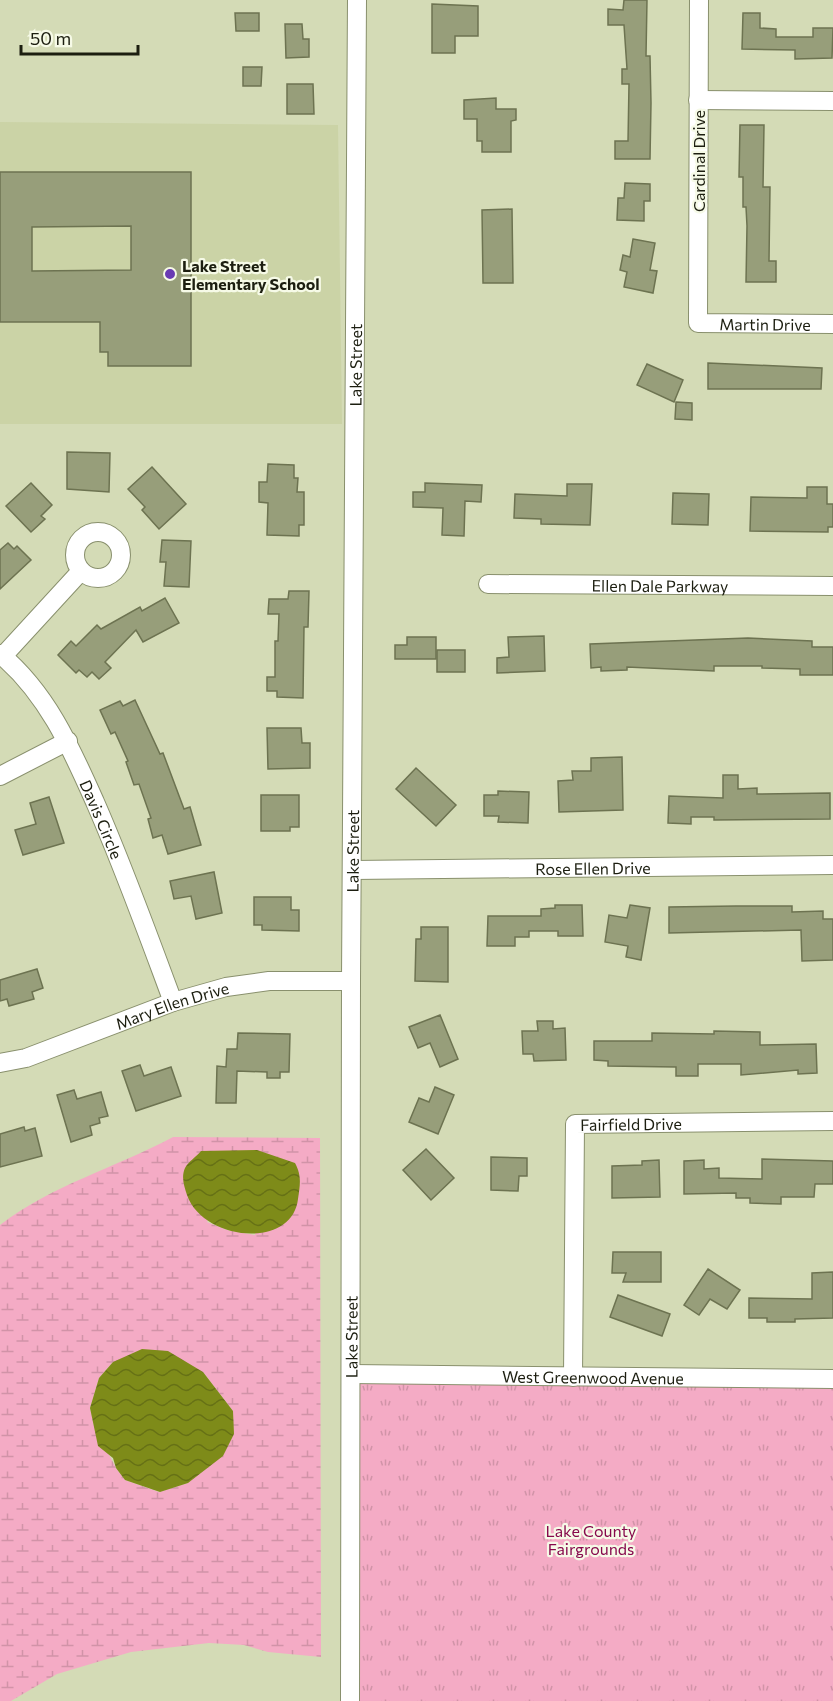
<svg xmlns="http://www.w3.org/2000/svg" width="833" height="1701" font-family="Commissioner,sans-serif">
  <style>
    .built { fill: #cbd3a6 }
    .wetland { fill: url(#wetland-marsh); fill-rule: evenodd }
    .park { fill: url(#park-tufts) }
    .water { fill: url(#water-waves) }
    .building { fill: #979e7a; stroke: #6d7351; stroke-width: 1.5; fill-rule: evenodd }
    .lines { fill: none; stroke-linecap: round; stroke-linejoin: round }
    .minor-casing { stroke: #89906d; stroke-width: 20 }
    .minor { stroke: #fff; stroke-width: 18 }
    .poi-dot { fill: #693bb3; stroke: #f6fae7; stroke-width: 2 }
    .labels { text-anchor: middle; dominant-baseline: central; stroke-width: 4.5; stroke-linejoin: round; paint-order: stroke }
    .street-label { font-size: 16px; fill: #1c1e10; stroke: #f6fae7 }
    .poi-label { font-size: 16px; font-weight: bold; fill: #1c1e10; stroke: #f6fae7; text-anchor: start }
    .park-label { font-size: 16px; fill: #86084c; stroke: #f6fae7 }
  </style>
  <defs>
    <pattern id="wetland-marsh" width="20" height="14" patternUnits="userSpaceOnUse" patternTransform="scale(1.5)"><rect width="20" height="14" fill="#f4abc5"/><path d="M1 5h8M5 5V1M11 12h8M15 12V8" fill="none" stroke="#d193a8"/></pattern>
    <pattern id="park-tufts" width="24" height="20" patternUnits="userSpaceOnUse" patternTransform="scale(1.5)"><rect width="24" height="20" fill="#f4abc5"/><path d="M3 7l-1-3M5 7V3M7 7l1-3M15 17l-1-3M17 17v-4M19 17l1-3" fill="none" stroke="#d193a8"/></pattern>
    <pattern id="water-waves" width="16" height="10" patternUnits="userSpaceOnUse" patternTransform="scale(1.5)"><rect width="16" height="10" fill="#7e8b19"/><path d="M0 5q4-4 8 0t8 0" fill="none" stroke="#667115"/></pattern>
  </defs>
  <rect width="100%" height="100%" fill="#d4dbb6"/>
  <path class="built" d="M0,122L338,125L342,424H0Z"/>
  <path class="wetland" d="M173,1137L320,1138L321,1657L268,1652L244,1645L209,1643L131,1652L57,1674L11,1701H0V1225C52,1185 115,1168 173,1137ZM257,1150L255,1235L227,1230L207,1222L241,1152ZM113,1362L203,1372L233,1411L188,1483L159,1492L125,1480L116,1468L94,1426L90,1408L99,1378Z"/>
  <path class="park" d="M349,1375L833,1376V1701H349Z"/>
  <g class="water">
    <path d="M257,1150L295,1163C302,1176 300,1185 298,1199C292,1250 203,1241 187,1195C184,1186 181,1177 185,1168C188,1162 197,1156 201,1151Z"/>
    <path d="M142,1349L168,1351L203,1372L233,1411L234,1434L223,1456L188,1483L160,1492L125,1480L116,1468L113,1458L98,1446L90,1408L99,1378L113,1362Z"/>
  </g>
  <g class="building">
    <path d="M624,0H647L646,56H650L651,103L650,159H615V141H628L629,84H622V69H627L624,25H608V9L623,10Z"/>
    <path d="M432,4L478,6V36H455V53H432Z"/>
    <path d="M235,13H259V31H236Z"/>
    <path d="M743,13H760V28L776,29V37H813V28H833L832,58L795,59V50L742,49Z"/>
    <path d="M285,24H302L303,39H309V57L286,58Z"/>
    <path d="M243,67H262L261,86H243Z"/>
    <path d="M287,84H313L314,114H287Z"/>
    <path d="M496,98V109H516V120L511,121V152H482V141H477V119H464V100Z"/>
    <path d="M740,125H764L763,187H770L769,261H776V282H746L747,226L746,207H743V177H739Z"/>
    <path d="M0,172H191V366H108V352H100V322H0ZM131,226V270L32,271V227Z"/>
    <path d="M625,183L650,184V201H644V221L617,220L618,198H624Z"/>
    <path d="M512,209L513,283H483L482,210Z"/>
    <path d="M633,239L655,243L650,270L657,271L653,293L624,287L627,272L620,270L623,255L630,257Z"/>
    <path d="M708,363L822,368L821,389H708Z"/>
    <path d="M647,364L683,380L674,402L637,385Z"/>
    <path d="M676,402L692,403V420L675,419Z"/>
    <path d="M67,452L110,453L109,492L67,489Z"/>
    <path d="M268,464L294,465V478H298L297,492H304V525H299V536L267,535L268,503L259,502V482H267Z"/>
    <path d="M152,467L186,504L159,529L142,510L145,507L128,489Z"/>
    <path d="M31,483L52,505L41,516L45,519L31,532L6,506Z"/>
    <path d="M425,483L482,485L481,502L465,501L464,536L442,535L443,508L413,507V492H425Z"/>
    <path d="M567,484H592L590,525L541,524V519L514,518L515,494L567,496Z"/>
    <path d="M807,487H827V504H833V527H828V532L750,531L751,497L807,498Z"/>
    <path d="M673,493L709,494L708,525L672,524Z"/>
    <path d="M162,540L191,541L189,587L164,586L166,562H160Z"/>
    <path d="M8,543L14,549L17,546L31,560L0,589V550Z"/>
    <path d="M289,591H309L308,627H304L303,698L277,697V691H267V677H275V641H278L279,614H268L269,599H288Z"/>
    <path d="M165,598L179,623L143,642L136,630L105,662L111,668L99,679L92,672L87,677L79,670L76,673L58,655L71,641L76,646L97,625L101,629L140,607L142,611Z"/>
    <path d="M544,636L545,671L497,673V658L509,657L508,637Z"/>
    <path d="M407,637H436V659H395V645H407Z"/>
    <path d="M748,638L812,641V647H833V675H800V669L762,668V666H714V671L627,667V670L601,671V667L591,668L590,644Z"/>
    <rect x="437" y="650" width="28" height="22"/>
    <path d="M135,700L160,754L163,753L184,809L190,807L201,845L168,854L162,835L153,838L148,819L151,818L139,784L134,785L126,762L128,761L115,732L111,734L100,710L120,701L123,706Z"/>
    <path d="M267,728H301L302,743H310V768L268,769Z"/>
    <path d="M622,757L623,810L559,812L558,781L573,780L572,771H591V758Z"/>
    <path d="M416,768L456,805L436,826L396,789Z"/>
    <path d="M723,775H738V789L757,788V794L830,793V819L714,820V817H691V824L668,823L669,796L723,798Z"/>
    <path d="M498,791L529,792L528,823L498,822L499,816H484V795H498Z"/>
    <path d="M261,795H299V827H290V831H261Z"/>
    <path d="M49,797L64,843L23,855L15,830L36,824L30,803Z"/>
    <path d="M214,872L222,913L196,919L191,896L174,899L170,881Z"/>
    <path d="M254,897H291V910H299V931L262,930V925H254Z"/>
    <path d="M555,905H582L583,936H558V931H529V937H515V946H487L488,916H541V909L555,908Z"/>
    <path d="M630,905L650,908L641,960L626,957L628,946L605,942L609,915L627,918Z"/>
    <path d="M736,906H792V912L823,911V919H833V960L802,961L801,930L669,933V907Z"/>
    <path d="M421,927H448V982L415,981L416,939H421Z"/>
    <path d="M37,969L43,988L32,992L34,999L9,1006L7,999L0,1001V980Z"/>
    <path d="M440,1015L458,1059L440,1067L430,1043L418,1048L409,1027Z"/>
    <path d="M537,1021H553V1029L565,1028L566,1060L534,1061L533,1054H523L522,1031H538Z"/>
    <path d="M714,1031L760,1032V1045L816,1044L817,1073L798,1074V1070L741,1075V1064H698V1076H676V1067L608,1066V1061L594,1060V1041H652V1033L714,1034Z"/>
    <path d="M238,1033L290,1034L289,1072H280V1078H267V1072L237,1071L236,1103H216L217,1066L226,1067L227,1049H237Z"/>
    <path d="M140,1065L144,1076L171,1067L181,1096L136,1111L122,1071Z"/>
    <path d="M435,1087L454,1095L438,1134L409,1122L419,1098L429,1102Z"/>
    <path d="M74,1090L77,1099L101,1092L108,1116L99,1118L100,1123L90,1126L92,1135L71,1142L57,1095Z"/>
    <path d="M24,1127L25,1131L35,1128L42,1156L0,1167V1134Z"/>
    <path d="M426,1149L454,1178L431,1200L403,1170Z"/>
    <path d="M491,1157L527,1158V1176H519L518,1191L491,1190Z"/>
    <path d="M762,1159L833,1161V1184H815L814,1197H781V1204L750,1203V1198H736V1193L684,1194V1161L704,1160V1169L719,1168V1178L762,1179Z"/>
    <path d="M659,1160L660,1197L612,1198V1166L642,1165V1161Z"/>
    <path d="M613,1252H661V1282H623L626,1273H612Z"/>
    <path d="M708,1269L740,1290L727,1309L710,1299L699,1315L684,1305Z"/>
    <path d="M833,1272V1318L795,1319V1322H767V1318H749V1298L812,1299V1273Z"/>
    <path d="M618,1295L670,1314L662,1336L610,1317Z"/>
  </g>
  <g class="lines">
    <defs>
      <g id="minor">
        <path id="s1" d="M699,0L698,323L833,324"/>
        <path d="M698,100L833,101"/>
        <circle cx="98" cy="555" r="23"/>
        <path id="s2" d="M488,584L833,586"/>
        <path id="s3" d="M0,654C47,693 71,748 95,802C124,868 148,935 173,1002"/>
        <path d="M3,656L81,571"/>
        <path d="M0,776L68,741"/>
        <path id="s4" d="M353,870L833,865"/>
        <path id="s5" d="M0,1063L26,1058L173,1002L226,987L269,981H351"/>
        <path id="s6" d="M351,1374L833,1379"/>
        <path id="s7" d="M573,1377L575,1124L833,1121"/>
        <path id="s8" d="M350,1701L351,981L357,0"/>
      </g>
    </defs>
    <use href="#minor" class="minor-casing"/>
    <use href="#minor" class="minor"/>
  </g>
  <circle class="poi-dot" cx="170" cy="274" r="6"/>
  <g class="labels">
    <g class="street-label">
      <text transform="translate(698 161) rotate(-90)">Cardinal Drive</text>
      <text stroke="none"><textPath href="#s1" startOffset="390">Martin Drive</textPath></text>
      <text stroke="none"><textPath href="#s8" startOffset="1336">Lake Street</textPath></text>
      <text stroke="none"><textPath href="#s2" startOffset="172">Ellen Dale Parkway</textPath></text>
      <text stroke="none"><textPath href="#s3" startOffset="196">Davis Circle</textPath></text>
      <text stroke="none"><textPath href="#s8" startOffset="850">Lake Street</textPath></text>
      <text stroke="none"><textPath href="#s4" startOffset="240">Rose Ellen Drive</textPath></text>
      <text stroke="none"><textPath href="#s5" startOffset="182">Mary Ellen Drive</textPath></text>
      <text stroke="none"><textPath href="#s7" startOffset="309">Fairfield Drive</textPath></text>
      <text stroke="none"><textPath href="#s8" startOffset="364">Lake Street</textPath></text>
      <text stroke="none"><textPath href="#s6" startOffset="242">West Greenwood Avenue</textPath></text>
    </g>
    <g class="poi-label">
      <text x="182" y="265">Lake Street<tspan x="182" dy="18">Elementary School</tspan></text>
    </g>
    <g class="park-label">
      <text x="591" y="1530">Lake County<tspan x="591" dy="18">Fairgrounds</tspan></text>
    </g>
  </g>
  <path d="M21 45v9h117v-9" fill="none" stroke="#1c1e10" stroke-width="3"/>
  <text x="30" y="45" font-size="18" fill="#1c1e10" stroke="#f6fae7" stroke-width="4.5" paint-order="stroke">50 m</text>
</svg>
